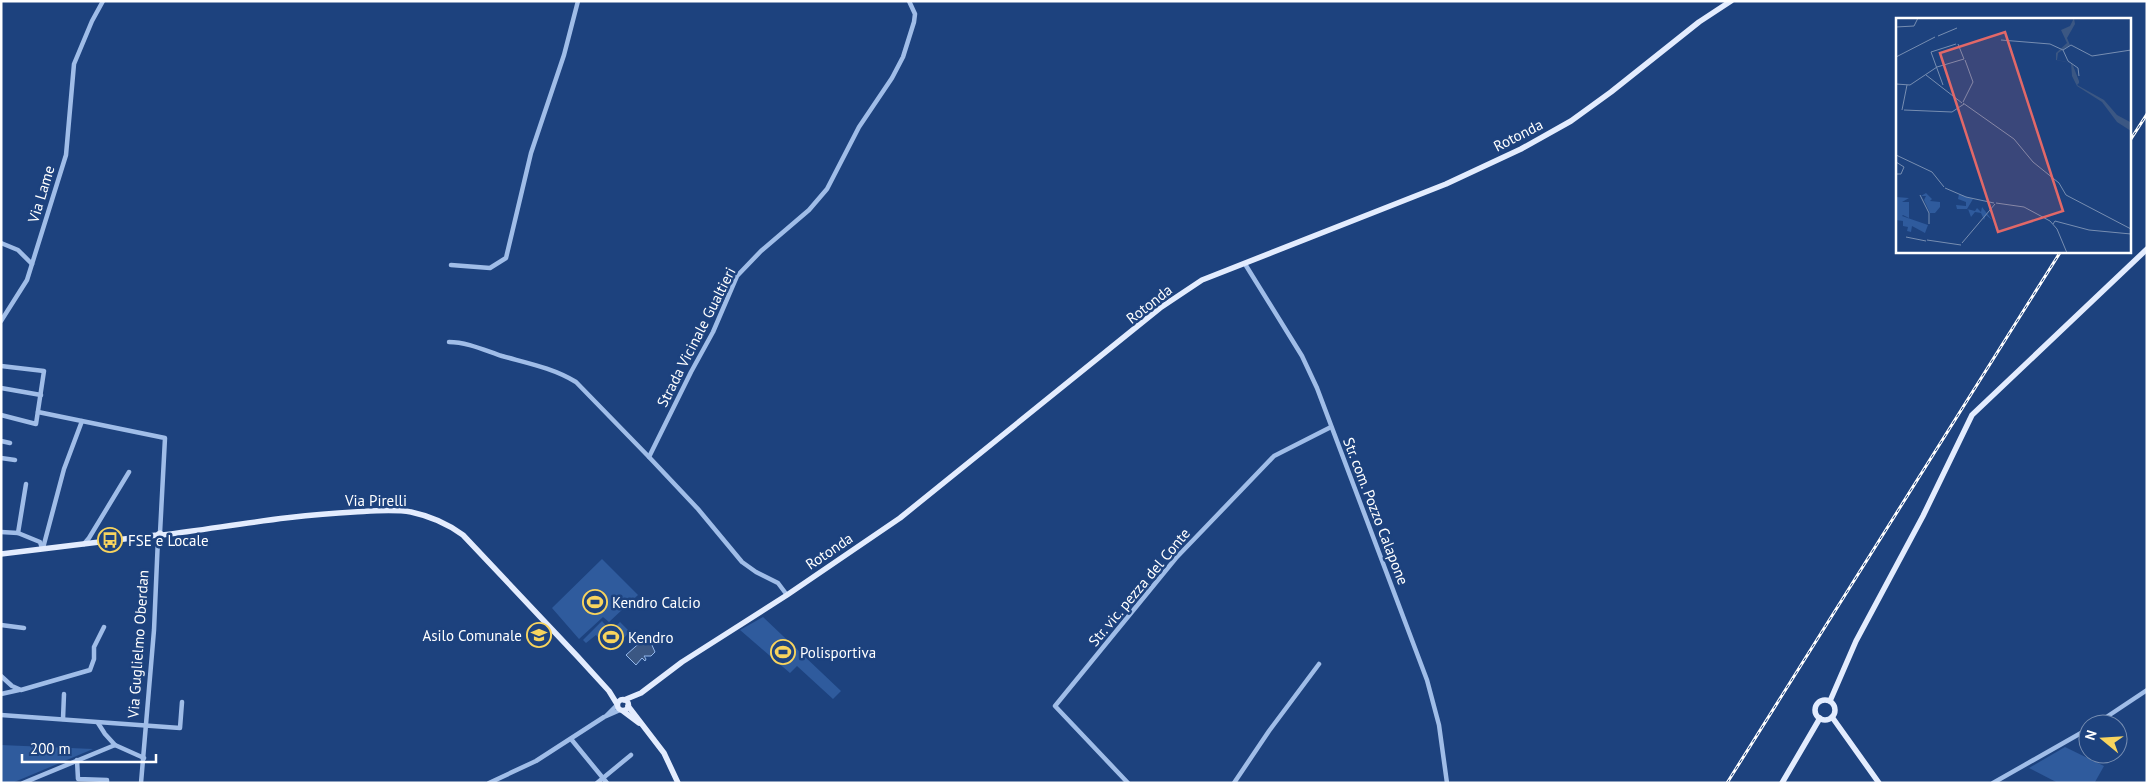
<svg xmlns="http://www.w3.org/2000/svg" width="2148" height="784" font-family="'PT Sans',sans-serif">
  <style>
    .green { fill: #2f5b9d }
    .water { fill: #3b5783; stroke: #93b7ea }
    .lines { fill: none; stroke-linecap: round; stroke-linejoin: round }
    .minor { stroke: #a0bde8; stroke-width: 4.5 }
    .major { stroke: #e3ecfe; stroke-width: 5.5 }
    .rail-casing { stroke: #fff; stroke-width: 3 }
    .rail { stroke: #1d427e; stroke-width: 1; stroke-dasharray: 4; stroke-linecap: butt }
    .labels { text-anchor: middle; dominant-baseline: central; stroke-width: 5; stroke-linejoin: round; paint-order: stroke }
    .street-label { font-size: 15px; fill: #fff; stroke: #1d427e }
    .poi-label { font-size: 15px; fill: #fff; stroke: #1d427e; text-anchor: start }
    .inset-road { fill: none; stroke: #778eb2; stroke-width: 1 }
    .view { fill: #e26868; fill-opacity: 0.15; stroke: #e26868; stroke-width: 2.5 }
    .inset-edge { fill: none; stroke: #fff; stroke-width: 2.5 }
  </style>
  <rect width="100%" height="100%" fill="#1d427e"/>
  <g class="green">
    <path d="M602,559L638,595L609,622L603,617L579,639L552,608Z"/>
    <path d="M763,617L841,691L833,699L797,666L790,673L740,630Z"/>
    <path d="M602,621L609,629L612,626L614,628L620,622L630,632L610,651L596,635L586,643L583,640Z"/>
    <path d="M1,745L93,749L12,783H1Z"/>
    <path d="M2065,747L2104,766L2095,782L2096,783H2058L2029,768Z"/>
  </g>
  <path class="water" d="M644,639L651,643L655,652L651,656H644L646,659L645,661L642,658L636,665L626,655Z"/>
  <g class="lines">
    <g class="minor">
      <path d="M1,243L18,250L32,264"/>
      <path d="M1245,264L1302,356L1317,388L1427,680L1439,725L1447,783"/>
      <path d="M451,265L490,268L506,258L531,153L564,55L578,1"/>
      <path d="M1,321L27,280L66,155L74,64L92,21L103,1"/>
      <path d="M449,342C467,342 484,350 502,356C527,363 553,368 576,382L649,457"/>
      <path d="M1,366L44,371L36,424L1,415"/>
      <path d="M1,388L41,395"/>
      <path d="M38,412L165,438L160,533"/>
      <path d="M1,441L10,443"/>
      <path d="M1,458L15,460"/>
      <path d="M1,532L18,533L40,542L42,548"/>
      <path d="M18,533L26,484"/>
      <path d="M84,544L89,538L129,472"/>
      <path d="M43,548L64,469L82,421"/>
      <path d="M787,595L778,583L756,572L742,562L698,509L649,457L691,372L713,332L737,276L761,251L809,210L827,189L859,127L892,78L903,57L914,22L915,14L909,1"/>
      <path d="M1,625L24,628"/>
      <path d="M1,676L12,686L21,690L90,670L94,659V647L104,627"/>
      <path d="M1,694L19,690"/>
      <path d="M1,715L180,728L182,702"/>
      <path d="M607,715L617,705"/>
      <path d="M63,719L64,694"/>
      <path d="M98,723L105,734L115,745"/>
      <path d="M2096,724L2147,690"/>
      <path d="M571,739L607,783"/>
      <path d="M77,760L78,779L107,780V783"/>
      <path d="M23,783L115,745L144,758"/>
      <path d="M141,783L154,630L158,538"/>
      <path d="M489,783L536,761L604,717L620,710"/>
      <path d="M597,783L631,755"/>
      <path d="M1128,783L1055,706L1176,558L1274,456L1331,427"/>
      <path d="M1234,783L1269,731L1319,664"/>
      <path d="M1993,783L2088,729"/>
    </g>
    <g class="major">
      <path d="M162,535C226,527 290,515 354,512C373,511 393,509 411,512C430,516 448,524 463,535L578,657L609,691L617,704"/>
      <path d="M1,554L157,535L160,533L162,535L159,538L157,535"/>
      <circle cx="623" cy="705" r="5.5"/>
      <path d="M624,700L641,693L682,662L787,595L900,518L1160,308L1202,280L1446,184L1521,149L1571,121L1611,92L1699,22L1731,1"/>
      <circle cx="1825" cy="710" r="10"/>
      <path d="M1830,701L1856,641L1923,516L1972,415L2147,249"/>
      <path d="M628,706L664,753L678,783"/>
      <path d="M623,711L639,723"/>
      <path d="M1832,717L1879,783"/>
      <path d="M1782,783L1820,718"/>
    </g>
    <defs>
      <g id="rail">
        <path d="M2129,142L2147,114"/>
        <path d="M1727,783L2061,251"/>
      </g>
    </defs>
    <use href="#rail" class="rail-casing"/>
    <use href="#rail" class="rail"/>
  </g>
  <defs>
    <symbol id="bus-ring" viewBox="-11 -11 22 22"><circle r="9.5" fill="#1d427e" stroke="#f8d45e" stroke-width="1.5"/><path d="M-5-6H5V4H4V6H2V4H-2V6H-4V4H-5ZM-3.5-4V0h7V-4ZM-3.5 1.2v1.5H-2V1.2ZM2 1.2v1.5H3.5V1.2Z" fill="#f8d45e"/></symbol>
    <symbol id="stadium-ring" viewBox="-11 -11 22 22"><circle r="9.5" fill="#1d427e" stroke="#f8d45e" stroke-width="1.5"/><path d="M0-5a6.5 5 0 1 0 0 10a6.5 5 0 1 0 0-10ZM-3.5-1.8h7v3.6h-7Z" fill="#f8d45e"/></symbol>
    <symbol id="school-ring" viewBox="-11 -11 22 22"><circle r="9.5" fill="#1d427e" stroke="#f8d45e" stroke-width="1.5"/><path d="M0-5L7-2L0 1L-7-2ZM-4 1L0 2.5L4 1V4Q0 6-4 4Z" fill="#f8d45e"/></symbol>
  </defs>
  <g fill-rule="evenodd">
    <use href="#bus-ring" x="96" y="526" width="28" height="28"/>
    <use href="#stadium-ring" x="581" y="588" width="28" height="28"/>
    <use href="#school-ring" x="525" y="621" width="28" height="28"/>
    <use href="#stadium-ring" x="597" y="623" width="28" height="28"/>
    <use href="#stadium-ring" x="769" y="638" width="28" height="28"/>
  </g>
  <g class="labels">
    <g class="street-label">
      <text transform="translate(1518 135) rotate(-27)">Rotonda</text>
      <text transform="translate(41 194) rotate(-73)">Via Lame</text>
      <text transform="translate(1149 304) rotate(-38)">Rotonda</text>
      <text transform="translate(696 337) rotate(-63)">Strada Vicinale Gualtieri</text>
      <text x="376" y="500">Via Pirelli</text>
      <text transform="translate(1376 511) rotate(69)">Str. com. Pozzo Calapone</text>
      <text transform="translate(829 551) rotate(-34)">Rotonda</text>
      <text transform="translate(1139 587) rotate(-50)">Str. vic. pezza del Conte</text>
      <text transform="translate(138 644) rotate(-86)">Via Guglielmo Oberdan</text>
    </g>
    <g class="poi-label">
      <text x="128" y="540">FSE e Locale</text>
      <text x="612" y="602">Kendro Calcio</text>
      <text x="522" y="635" text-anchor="end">Asilo Comunale</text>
      <text x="628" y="637">Kendro</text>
      <text x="800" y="652">Polisportiva</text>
    </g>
  </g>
  <g transform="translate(1896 18)">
    <rect width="235" height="235" fill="#1d427e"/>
    <path d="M30,175L36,181L34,183L44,184V189L39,195H34L28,182L30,178H25ZM63,176L77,181L71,191L79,193L81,190L85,194L86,189L96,202L90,197L88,202L85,195L79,194L75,199L72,191H61L60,187L70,188V184L62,181ZM0,179L13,180L6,184H13V200L7,197L6,198L32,207L29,215L16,208L15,214L11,213L12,209L7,208V203L0,202Z" fill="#2f5b9d"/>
    <path d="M178,0L179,6L171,20L174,27L162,35L161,42L176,45L183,63V65L181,67L208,82L221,97L234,104L235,113L221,104L206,84L181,68L176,58L175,45L160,42V35L171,25L165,12L174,8Z" fill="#3b5783"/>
    <path class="inset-road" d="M0,9L18,8L22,0M42,18L61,10M105,22L154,26L167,32M62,26L68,41M167,32L175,27L196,38L235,32M167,32L172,43L182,50L183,58M0,39L39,19M30,57L66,85M0,66L14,67L41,49L68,41M47,67L35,34L60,26M67,84L77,64L69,42M67,85L118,121L137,144L163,165L170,177L235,211M6,92L11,67M8,92L56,94L68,86M0,137L36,154L48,169M0,144L8,149L5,156H0M49,170L70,179L98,185M24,177L33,195V206M100,185L128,189L154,203L161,211L171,235M157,206L159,203L193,212L235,216M10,219L30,223M31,222L65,227M66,225L99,186"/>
    <path class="view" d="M109,14L167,193L102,214L44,35Z"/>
    <rect width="235" height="235" class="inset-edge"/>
  </g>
  <rect width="2148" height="784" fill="none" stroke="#ffffff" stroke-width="5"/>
  <g transform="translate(2103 739) rotate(288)"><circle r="24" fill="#1d427e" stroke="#778eb2"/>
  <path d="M0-4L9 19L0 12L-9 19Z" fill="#f8d45e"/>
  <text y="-8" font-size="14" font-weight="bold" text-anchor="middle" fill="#ffffff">N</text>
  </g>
  <path d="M22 754v8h134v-8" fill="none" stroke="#ffffff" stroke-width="2.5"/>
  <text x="30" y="754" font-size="15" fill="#ffffff" stroke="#1d427e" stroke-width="4" paint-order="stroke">200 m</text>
</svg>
